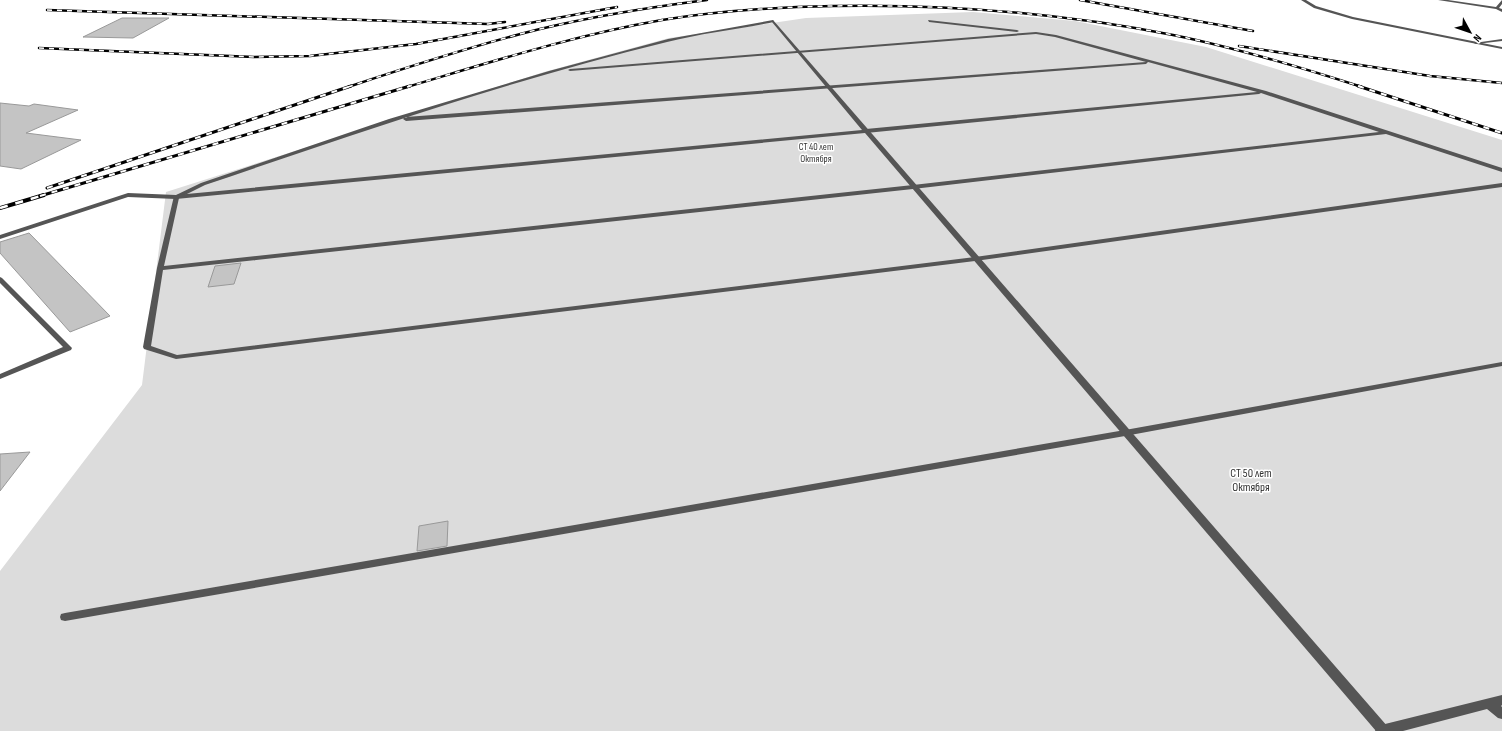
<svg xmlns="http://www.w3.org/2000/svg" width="1502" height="731" font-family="'Sofia Sans Condensed',sans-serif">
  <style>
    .green { fill: #dcdcdc }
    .building { fill: #c4c4c4; stroke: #999 }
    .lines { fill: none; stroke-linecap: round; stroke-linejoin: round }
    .service { fill: #555; fill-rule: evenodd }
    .minor { fill: #555; fill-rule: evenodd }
    .rail-far2-casing { stroke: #000; stroke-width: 2.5 }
    .rail-far1-casing { stroke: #000; stroke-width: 3 }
    .rail-casing { stroke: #000; stroke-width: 4 }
    .rail-far2 { stroke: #fff; stroke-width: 1.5; stroke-dasharray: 5; stroke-linecap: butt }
    .rail-far1 { stroke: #fff; stroke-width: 2; stroke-dasharray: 6; stroke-linecap: butt }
    .rail { stroke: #fff; stroke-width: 2.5; stroke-dasharray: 8; stroke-linecap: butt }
    .labels { text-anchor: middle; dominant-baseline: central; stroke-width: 3; stroke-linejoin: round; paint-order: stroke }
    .far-park-label { font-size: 10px; fill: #333; stroke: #fff }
    .park-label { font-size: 12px; fill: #333; stroke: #fff }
  </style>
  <rect width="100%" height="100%" fill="#fff"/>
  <path class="green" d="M973,12L1075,21L1206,47L1502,140V731H0V571L142,385L166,192L544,72L669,38L806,18Z"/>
  <g class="building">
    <path d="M122,18H169L133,38L83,37Z"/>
    <path d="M0,103L29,106L34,104L78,110L26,133L81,140L21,169L0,166Z"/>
    <path d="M29,233L110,316L70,332L0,253V242Z"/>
    <path d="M241,263L234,284L208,287L215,266Z"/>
    <path d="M30,452L0,491V454Z"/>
    <path d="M448,521L447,546L417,551L419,526Z"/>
  </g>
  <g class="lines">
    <g class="service">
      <path d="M1438,0H1448L1496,7L1502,0V4L1499,8L1502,9V12L1496,9Z"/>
      <path d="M773,20L774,22C739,29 702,33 667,42C511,80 358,133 205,185L179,198L164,266L913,185L1379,132L1261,93L1259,94L866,133L863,131L866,129L1257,92L1148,62L1146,64L406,121L403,119L406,117L1146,62L1055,37L1036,34L570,71L568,70L570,69L1036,32L1056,35L1266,91L1502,168V172L1386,134L913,189L163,270L151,346L177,355L975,257L1502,183V187L975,261L176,359L144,349L143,347L157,268L174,196L201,183L389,119L549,71L668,39Z"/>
      <path d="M928,20L1017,30L1019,31L1017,32L929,22Z"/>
      <path d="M1502,39V41L1476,44L1474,43Z"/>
      <path d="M0,277L2,278L72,348L71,350L0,379V374L63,347L0,283Z"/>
      <path d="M1502,362V366L1125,436L65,621L61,620L60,617L61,614L65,613L1125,430Z"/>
      <path d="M1502,695V705L1501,706L1502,707V719L1498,718L1487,709L1403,731H1375L1377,727L1381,725Z"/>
    </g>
    <g class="minor">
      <path d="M1301,0H1306L1316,6L1353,17L1502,47V49L1352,19L1314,8Z"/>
      <path d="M773,20L1388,727L1390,731H1376L865,133L176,199L128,197L0,239V235L128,193L176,195L862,130L772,22Z"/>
    </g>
    <defs>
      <g id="rail-far2">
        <path d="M1080,0L1253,31"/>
        <path d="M47,10L488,24L505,22"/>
        <path d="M1239,46L1430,76L1502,83"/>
        <path d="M39,48L254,57L310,56L416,44L617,7"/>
        <path d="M348,87C411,66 475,45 540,29C595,16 651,7 707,0"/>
        <path d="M407,87C491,62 575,35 662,20C718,11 776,7 833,6C946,4 1061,13 1173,35C1237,48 1300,67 1362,87"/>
      </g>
      <g id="rail-far1">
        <path d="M1358,86L1502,133"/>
        <path d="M47,188L351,86"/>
        <path d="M40,196L410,86"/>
      </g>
      <path id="rail" d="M0,208L44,195"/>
    </defs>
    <use href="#rail-far2" class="rail-far2-casing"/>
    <use href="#rail-far1" class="rail-far1-casing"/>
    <use href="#rail" class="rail-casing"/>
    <use href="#rail-far2" class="rail-far2"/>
    <use href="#rail-far1" class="rail-far1"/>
    <use href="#rail" class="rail"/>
  </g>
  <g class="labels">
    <g class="far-park-label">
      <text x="816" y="147">СТ 40 лет<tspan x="816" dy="12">Октября</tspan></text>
    </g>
    <g class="park-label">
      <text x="1251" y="473">СТ 50 лет<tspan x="1251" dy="14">Октября</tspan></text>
    </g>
  </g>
  <g transform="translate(1470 32) rotate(130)" stroke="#ffffff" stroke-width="3" paint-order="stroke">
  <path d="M0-3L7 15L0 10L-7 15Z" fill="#000000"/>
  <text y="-6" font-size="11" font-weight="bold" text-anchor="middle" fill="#000000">N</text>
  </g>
</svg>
